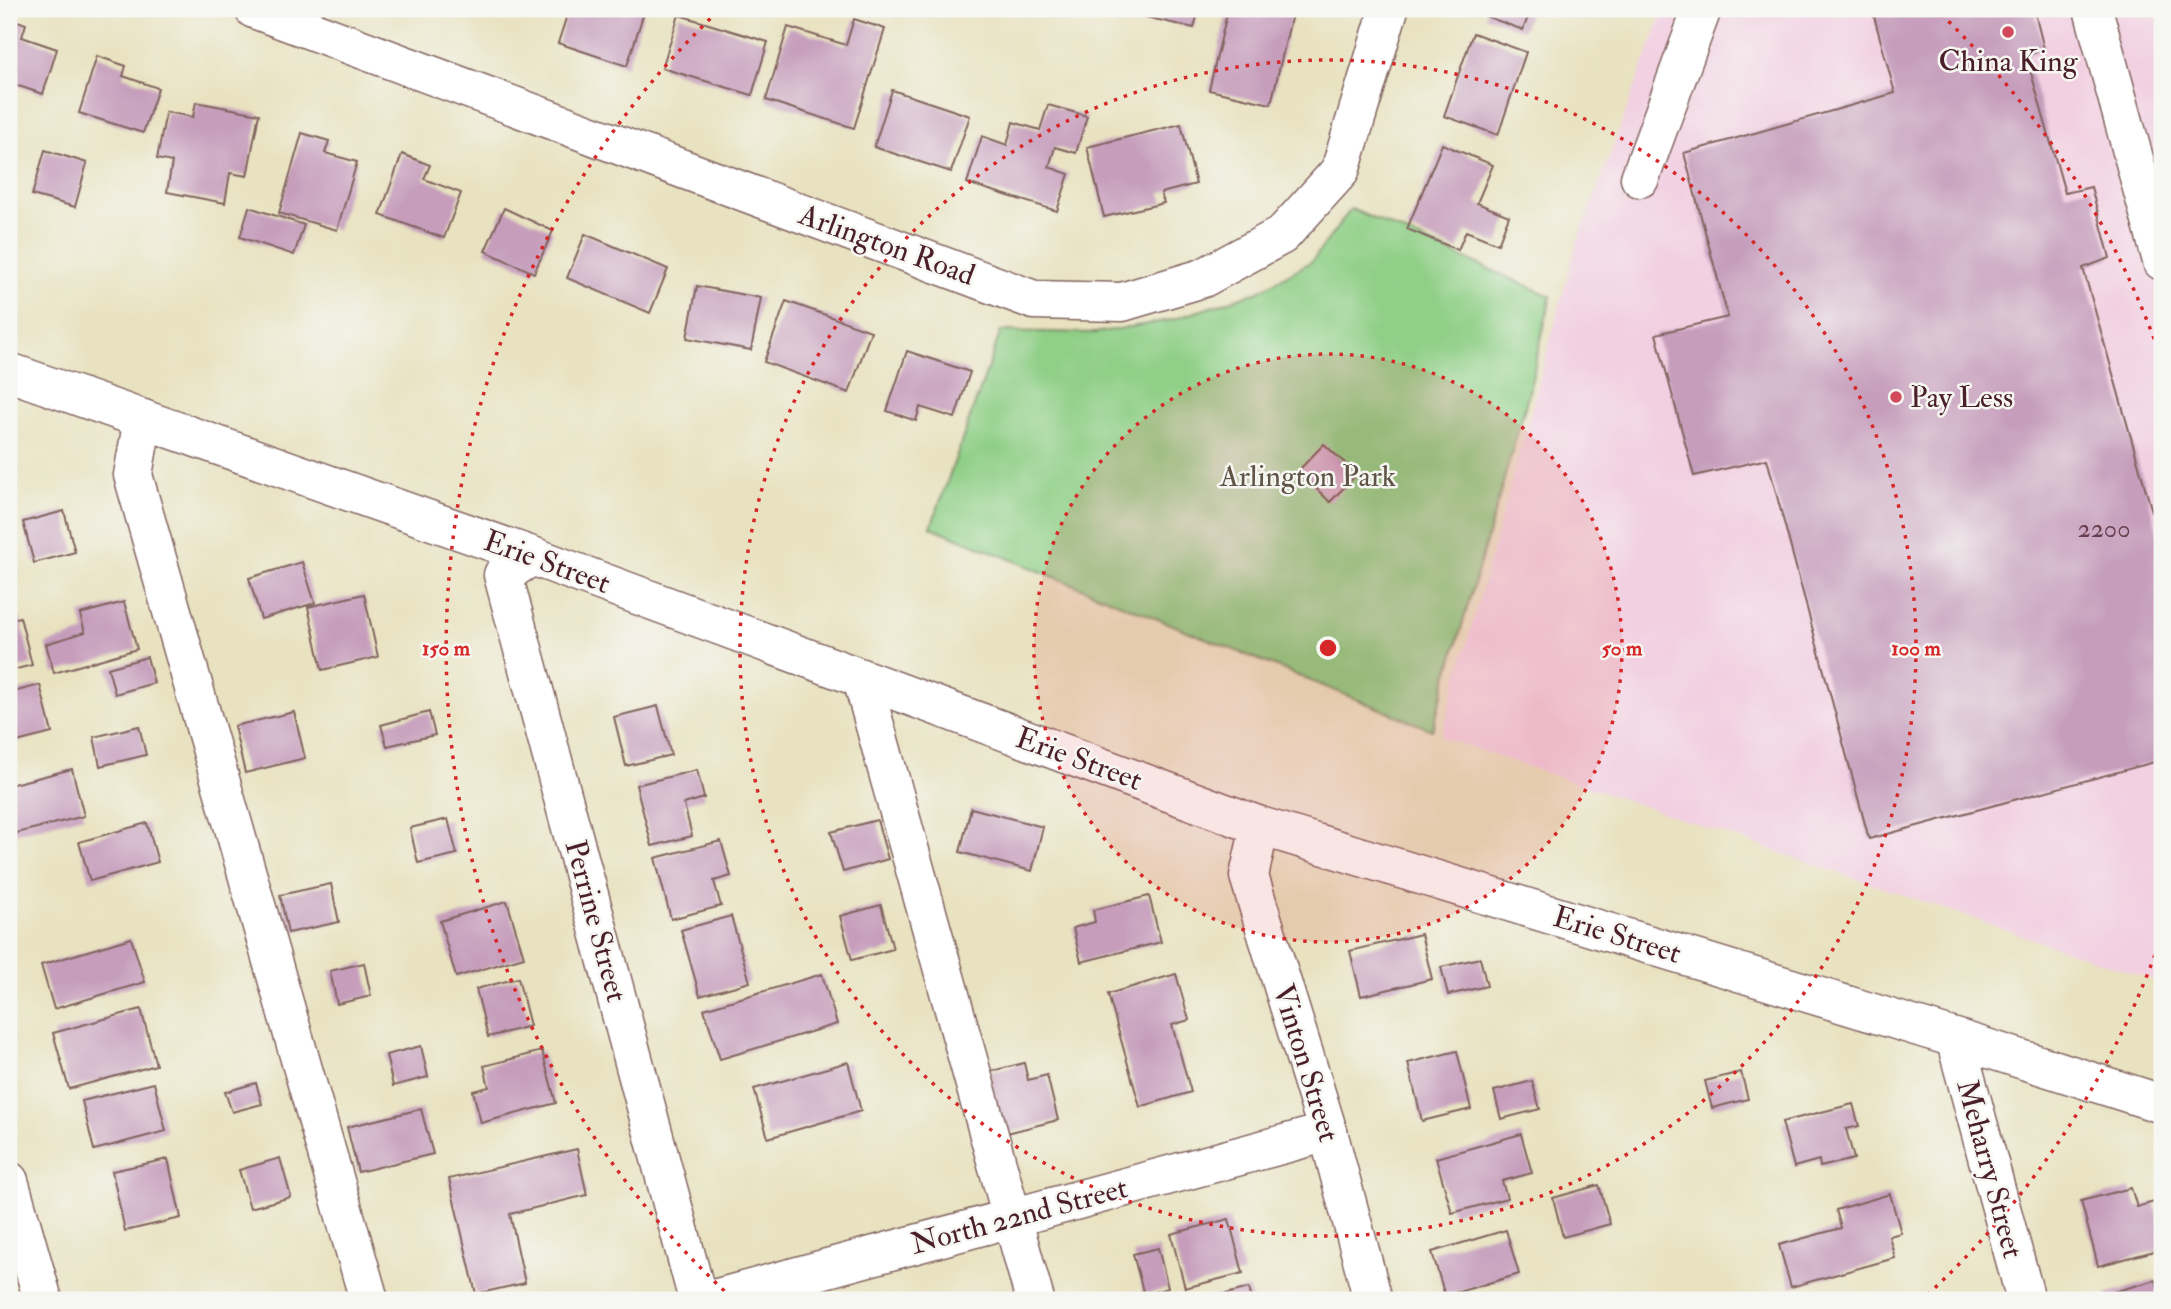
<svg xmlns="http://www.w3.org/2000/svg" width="2171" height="1309" font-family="'IM FELL Double Pica',serif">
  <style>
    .built { fill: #f2cfe1 }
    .green { fill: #8fcf86; stroke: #6c7758; stroke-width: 2 }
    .building { fill: #c69ebc }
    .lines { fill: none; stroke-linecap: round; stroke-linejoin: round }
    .minor-casing { stroke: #81635f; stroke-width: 41 }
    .minor { stroke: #fff; stroke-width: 38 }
    .ring { fill: none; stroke: #d62828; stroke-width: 3.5; stroke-dasharray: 3.5 7 }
    .poi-dot { fill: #d1495b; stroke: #f6f6f2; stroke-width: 2.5 }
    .labels { text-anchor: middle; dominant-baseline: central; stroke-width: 5; stroke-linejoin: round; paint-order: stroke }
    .number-label { font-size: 26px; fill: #693f4f }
    .poi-label { font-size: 30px; fill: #4a1f2b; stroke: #f6f6f2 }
    .street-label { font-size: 30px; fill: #4a1f2b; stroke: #f6f6f2 }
    .park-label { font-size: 30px; fill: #5f5446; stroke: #f6f6f2 }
    .centre { fill: #d62828; stroke: #f6f6f2; stroke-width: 3.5 }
    .ring-label { font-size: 21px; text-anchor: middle; font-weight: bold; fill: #d62828; stroke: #f6f6f2; stroke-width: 5; stroke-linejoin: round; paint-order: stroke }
  </style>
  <rect width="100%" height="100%" fill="#f6f6f2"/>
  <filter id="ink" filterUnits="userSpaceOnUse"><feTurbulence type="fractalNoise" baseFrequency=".0143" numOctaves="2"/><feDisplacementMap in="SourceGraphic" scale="14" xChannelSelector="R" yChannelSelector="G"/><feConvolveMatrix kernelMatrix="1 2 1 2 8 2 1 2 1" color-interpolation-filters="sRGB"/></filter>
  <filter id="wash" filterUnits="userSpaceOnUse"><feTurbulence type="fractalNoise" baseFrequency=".00686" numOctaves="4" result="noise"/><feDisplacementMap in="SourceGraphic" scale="28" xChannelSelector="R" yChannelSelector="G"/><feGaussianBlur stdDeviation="1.57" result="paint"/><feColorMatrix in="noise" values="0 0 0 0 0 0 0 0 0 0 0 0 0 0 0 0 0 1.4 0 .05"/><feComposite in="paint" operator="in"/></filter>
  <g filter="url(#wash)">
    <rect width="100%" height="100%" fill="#e8e2c0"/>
    <path class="built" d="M1664,9H2162V983L1441,737L1576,246Z"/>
    <path class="green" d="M1351,209L1551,296L1528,396L1432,730L931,527L1001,331L1095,333L1171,320L1257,292L1312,261Z"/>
    <g id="blocks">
      <g class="building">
        <path d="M569,9H645L627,66L558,43Z"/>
        <path d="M1130,9H1199L1194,28L1128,13Z"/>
        <path d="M1228,9L1293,10L1271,104L1209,90Z"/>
        <path d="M1488,9H1531L1523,30L1485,16Z"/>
        <path d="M1872,9H2034L2044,49L2026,55L2065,193L2091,187L2110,258L2083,268L2162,547V760L1869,839L1767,459L1694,476L1656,334L1728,317L1684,153L1895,93Z"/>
        <path d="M679,15L768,42L752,95L662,68Z"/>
        <path d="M9,18L26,24L22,37L57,49L43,94L9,83Z"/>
        <path d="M854,19L885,29L854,128L766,100L788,27L846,45Z"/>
        <path d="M1473,33L1526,52L1498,135L1444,116Z"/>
        <path d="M97,56L126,66L123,76L158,88L143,133L79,113Z"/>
        <path d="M892,90L970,116L951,172L874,147Z"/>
        <path d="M196,102L259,114L247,176L230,173L225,203L167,192L172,162L157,159L166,112L193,117Z"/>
        <path d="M1048,105L1087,116L1076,153L1055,147L1049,167L1069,174L1057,211L967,183L982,136L1007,145L1013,122L1040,130Z"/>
        <path d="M1181,124L1196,184L1161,193L1164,203L1104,217L1087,147Z"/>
        <path d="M302,133L329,141L325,153L357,162L337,230L279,213Z"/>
        <path d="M1442,144L1493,165L1477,203L1509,216L1498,244L1466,231L1458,250L1407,229Z"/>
        <path d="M45,150L87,163L75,207L32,195Z"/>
        <path d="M402,154L430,165L424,179L461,193L444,238L380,215Z"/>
        <path d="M249,207L304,225L294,255L240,237Z"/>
        <path d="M504,208L553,231L534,273L485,251Z"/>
        <path d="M585,234L668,269L650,313L567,278Z"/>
        <path d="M697,286L761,298L751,350L687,338Z"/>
        <path d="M786,301L871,331L849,393L764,362Z"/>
        <path d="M907,351L970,372L955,418L920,407L916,421L887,411Z"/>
        <path d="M1324,444L1357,474L1330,502L1298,471Z"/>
        <path d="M64,511L75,552L34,563L23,522Z"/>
        <path d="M302,562L315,603L261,619L249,578Z"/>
        <path d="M364,594L378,657L322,670L308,607Z"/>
        <path d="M124,602L137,649L54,673L46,644L85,632L80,614Z"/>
        <path d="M20,617L32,665L9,671V620Z"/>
        <path d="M147,657L154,683L115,694L108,668Z"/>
        <path d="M40,685L52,733L9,744V693Z"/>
        <path d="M658,706L671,755L626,766L614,717Z"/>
        <path d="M294,712L305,758L245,773L234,726Z"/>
        <path d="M429,712L435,735L387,746L381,725Z"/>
        <path d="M139,726L146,755L100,766L94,737Z"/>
        <path d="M72,769L84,816L9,835V785Z"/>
        <path d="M697,770L704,798L684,804L692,836L652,846L636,785Z"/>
        <path d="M971,808L1043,827L1032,871L960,852Z"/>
        <path d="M448,819L457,854L418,863L410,828Z"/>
        <path d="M877,820L888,859L843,872L831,832Z"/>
        <path d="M147,823L158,862L90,881L79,842Z"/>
        <path d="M721,841L731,876L714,881L721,906L671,919L655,858Z"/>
        <path d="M331,884L339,922L288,933L280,895Z"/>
        <path d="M1149,896L1161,942L1081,962L1073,928L1095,922L1093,910Z"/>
        <path d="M507,901L524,957L456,977L440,921Z"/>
        <path d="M881,905L893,949L852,960L840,916Z"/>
        <path d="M731,916L750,982L700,996L681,930Z"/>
        <path d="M1421,934L1432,979L1361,996L1350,951Z"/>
        <path d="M131,938L145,982L54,1009L41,965Z"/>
        <path d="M1480,958L1487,986L1448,995L1441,967Z"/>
        <path d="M364,963L371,996L337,1004L330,971Z"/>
        <path d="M822,974L837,1024L720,1059L704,1009Z"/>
        <path d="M1176,974L1189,1020L1172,1025L1191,1092L1140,1107L1108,994Z"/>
        <path d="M518,978L530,1026L488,1037L476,989Z"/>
        <path d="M141,1009L156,1065L69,1089L53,1033Z"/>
        <path d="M421,1046L428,1077L393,1086L386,1055Z"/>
        <path d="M542,1051L556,1103L481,1123L473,1091L489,1087L484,1066Z"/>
        <path d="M1457,1051L1471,1109L1422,1121L1408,1063Z"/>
        <path d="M848,1062L861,1111L768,1138L754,1089Z"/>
        <path d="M1024,1063L1028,1080L1047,1075L1058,1120L1003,1134L988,1072Z"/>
        <path d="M1741,1072L1748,1099L1712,1108L1705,1081Z"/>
        <path d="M1532,1081L1540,1109L1501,1119L1494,1091Z"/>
        <path d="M154,1083L166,1131L94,1150L82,1101Z"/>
        <path d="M256,1083L262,1104L232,1112L225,1092Z"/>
        <path d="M1853,1104L1859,1126L1846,1129L1854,1159L1820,1167L1819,1160L1794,1167L1782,1122Z"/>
        <path d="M421,1109L433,1154L358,1172L347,1127Z"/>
        <path d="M1521,1134L1532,1173L1502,1181L1507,1198L1452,1213L1436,1158Z"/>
        <path d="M577,1149L587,1195L510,1214L525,1283L476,1294L449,1179Z"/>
        <path d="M280,1158L291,1197L250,1208L239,1170Z"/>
        <path d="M168,1159L181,1218L125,1231L112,1171Z"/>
        <path d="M1599,1185L1610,1224L1563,1237L1553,1198Z"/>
        <path d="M2131,1188L2137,1207L2154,1202L2162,1232V1249L2098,1266L2081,1201Z"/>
        <path d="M1890,1194L1901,1233L1889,1236L1895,1258L1791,1287L1779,1245L1841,1228L1836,1210Z"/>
        <path d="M1229,1219L1243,1273L1185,1288L1171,1234Z"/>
        <path d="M1506,1230L1519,1274L1445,1296L1432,1252Z"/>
        <path d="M1158,1248L1168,1288L1144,1295L1133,1254Z"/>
        <path d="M2156,1280L2162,1300H2108L2106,1294Z"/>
        <path d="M1249,1288L1252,1300H1208L1207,1299Z"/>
      </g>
    </g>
  </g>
  <g filter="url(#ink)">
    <use href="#blocks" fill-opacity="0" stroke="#81635f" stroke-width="2"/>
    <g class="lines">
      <defs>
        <g id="minor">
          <path d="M254,9L1034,300L1122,302L1203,278L1282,235L1340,171L1389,9"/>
          <path d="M2093,9L2162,261"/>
          <path d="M1640,178L1702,9"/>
          <path d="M9,372L532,556L1260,826L1955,1038L2162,1104"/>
          <path d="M143,419L133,475L369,1300"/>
          <path d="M532,556L503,575L698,1300"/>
          <path d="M862,679L1035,1300"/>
          <path d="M1260,826L1249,876L1328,1132L1373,1300"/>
          <path d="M1955,1038L2026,1300"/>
          <path d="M9,1181L43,1300"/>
          <path d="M710,1300L1328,1132"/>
        </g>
      </defs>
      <use href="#minor" class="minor-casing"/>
      <use href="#minor" class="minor"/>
    </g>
  </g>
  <circle cx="1328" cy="648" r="294" fill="#d62828" fill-opacity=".12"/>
  <g class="ring">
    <circle cx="1328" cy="648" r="294"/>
    <circle cx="1328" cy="648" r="588"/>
    <path d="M2162 935A882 882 0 0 1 1924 1298M732 1298A882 882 0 0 1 715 14M1941 14A882 882 0 0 1 2162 361"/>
  </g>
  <g class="poi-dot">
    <circle cx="2008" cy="32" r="7"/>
    <circle cx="1896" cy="397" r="7"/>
  </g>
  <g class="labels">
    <g class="number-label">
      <text x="2104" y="529">2200</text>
    </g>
    <g class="poi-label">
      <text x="2008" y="61">China King</text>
      <text x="1910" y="397" text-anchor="start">Pay Less</text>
    </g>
    <g class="street-label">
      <text transform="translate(887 245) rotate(20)">Arlington Road</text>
      <text transform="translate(547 562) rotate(20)">Erie Street</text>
      <text transform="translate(1079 759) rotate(20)">Erie Street</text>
      <text transform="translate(596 921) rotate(75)">Perrine Street</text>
      <text transform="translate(1617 935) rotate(17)">Erie Street</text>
      <text transform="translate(1306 1063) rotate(73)">Vinton Street</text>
      <text transform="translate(1990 1169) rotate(75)">Meharry Street</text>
      <text transform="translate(1019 1216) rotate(-15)">North 22nd Street</text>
    </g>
    <g class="park-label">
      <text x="1308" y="476">Arlington Park</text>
    </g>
  </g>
  <circle cx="1328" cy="648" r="10" class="centre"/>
  <g class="ring-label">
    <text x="1622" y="655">50 m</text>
    <text x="1916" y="655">100 m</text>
    <text x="446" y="655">150 m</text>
  </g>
  <rect width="2171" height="1309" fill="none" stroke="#f6f6f2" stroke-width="35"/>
</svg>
